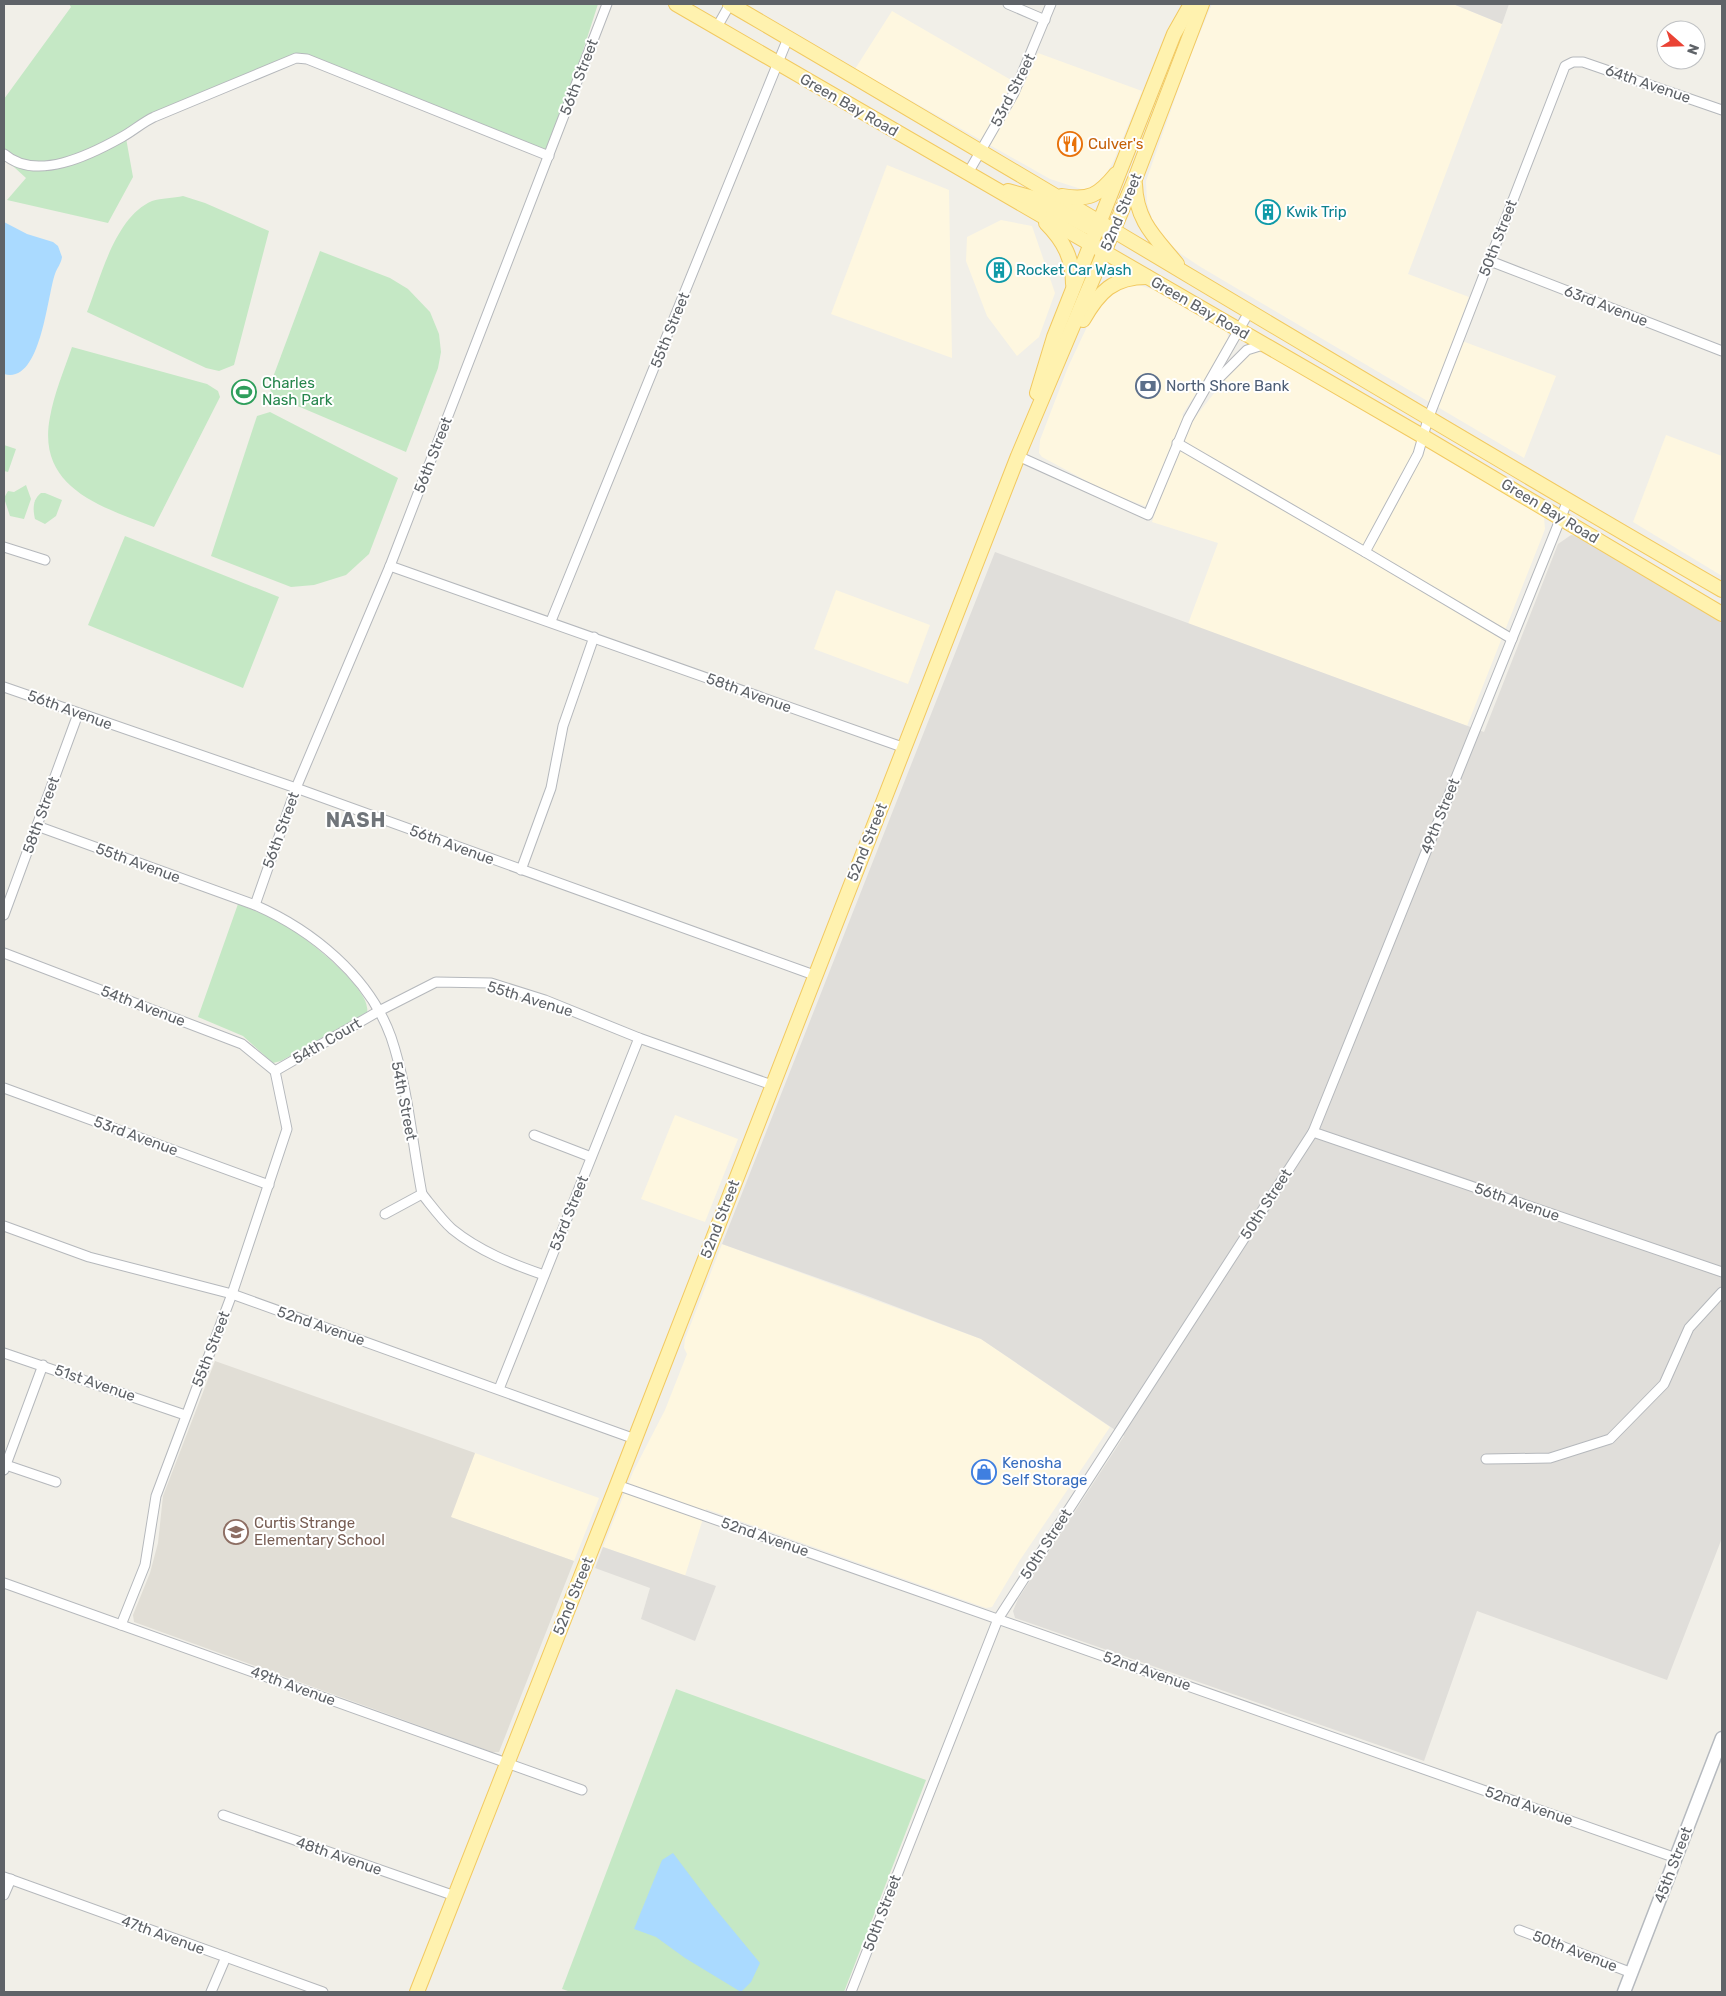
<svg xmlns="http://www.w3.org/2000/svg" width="1726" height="1996" font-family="Rubik,sans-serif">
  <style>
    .commercial { fill: #fef7e0 }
    .industrial { fill: #e0deda }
    .education { fill: #e1ded6 }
    .green { fill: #c5e8c5 }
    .water { fill: #aadaff }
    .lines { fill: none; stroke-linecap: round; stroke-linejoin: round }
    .street-casing { stroke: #b5b8bc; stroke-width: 11 }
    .secondary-casing { stroke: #b6babf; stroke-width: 15 }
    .primary-casing { stroke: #f2c960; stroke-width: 16 }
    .street { stroke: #fff; stroke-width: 9 }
    .secondary { stroke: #fff; stroke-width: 12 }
    .primary { stroke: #fff2af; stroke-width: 14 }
    .labels { text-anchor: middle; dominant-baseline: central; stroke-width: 4; stroke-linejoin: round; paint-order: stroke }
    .street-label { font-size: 15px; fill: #5f6368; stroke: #fff }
    .food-label { font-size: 15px; fill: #c56008; stroke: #fff; text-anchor: start }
    .culture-label { font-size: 15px; fill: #0d838f; stroke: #fff; text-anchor: start }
    .leisure-label { font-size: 15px; fill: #27864d; stroke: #fff; text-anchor: start }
    .service-label { font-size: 15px; fill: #4e5e75; stroke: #fff; text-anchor: start }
    .shop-label { font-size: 15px; fill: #366cbe; stroke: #fff; text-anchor: start }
    .education-label { font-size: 15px; fill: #785e54; stroke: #fff; text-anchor: start }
    .district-label { font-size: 20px; font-weight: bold; letter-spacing: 1px; fill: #70757a; stroke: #fff }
  </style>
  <rect width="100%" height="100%" fill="#f1efe8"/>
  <g class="commercial">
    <path d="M1212,4H1453L1502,24L1408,274L1469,297L1454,338L1556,376L1524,458L1199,266L1181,254L1161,236L1154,225L1147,203L1146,181L1189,59Z"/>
    <path d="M892,11L1023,87L1038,53L1142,91L1114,160L1102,182L1095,187L1084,190L1050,179L855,69Z"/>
    <path d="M887,165L949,190L952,358L831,314Z"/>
    <path d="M1001,220L1032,226L1055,293L1039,337L1017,356L987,316L966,261L967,237Z"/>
    <path d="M1133,283L1160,292L1189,307L1226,330L1228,336L1226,348L1182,415L1193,420L1241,359L1256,351L1277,359L1544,517L1545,529L1542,537L1467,726L1188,624L1218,543L1152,522L1156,510L1109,493L1042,457L1039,453L1040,440L1068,367L1095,310L1107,293Z"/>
    <path d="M1666,435L1722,456V576L1633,522Z"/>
    <path d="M836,590L930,625L908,684L814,649Z"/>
    <path d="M675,1115L738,1139L705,1222L641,1199Z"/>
    <path d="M722,1244L981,1339L1110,1427L1020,1560L992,1607L986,1608L706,1509L685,1576L603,1547L633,1472L665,1410L687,1354L684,1348L685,1339Z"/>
    <path d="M475,1453L599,1498L574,1561L450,1517Z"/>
  </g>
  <g class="industrial">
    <path d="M1453,4H1509L1502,24Z"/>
    <path d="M1571,535L1577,536L1596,548L1722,623V1538L1667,1680L1477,1611L1424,1761L1015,1618L1013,1611L1018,1599L1124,1436L981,1339L857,1292L722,1244L995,552L1484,732L1558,544Z"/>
    <path d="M603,1547L716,1586L695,1641L641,1619L650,1588L595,1568Z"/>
  </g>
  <path class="education" d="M215,1361L475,1453L451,1517L574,1561L499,1752H492L134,1622L133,1615L150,1573L158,1543L163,1496Z"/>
  <g class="green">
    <path d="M69,4H598L549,156L296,58L151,118L126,138L133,177L108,223L7,200L26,178L4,158V99L71,7Z"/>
    <path d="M183,196L205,203L269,231L234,365L219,371L206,368L87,312C101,277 115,217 152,201C161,198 174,198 183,196Z"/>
    <path d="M320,251L390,278L408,289L430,312L439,334L441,352L438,368L406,452L274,396L269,388Z"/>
    <path d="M72,347L207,384L218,391L220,397L154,527C102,507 36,488 50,417C54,394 64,370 72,347Z"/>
    <path d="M270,412L398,478L369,554L346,575L314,585L291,587L211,556L257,416Z"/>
    <path d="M4,445L16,449L8,472L4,471Z"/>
    <path d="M26,485L31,499L24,519L10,516L4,498L8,491L14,492Z"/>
    <path d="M41,493H45L62,500L56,516L45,524L35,519C33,510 32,500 41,493Z"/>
    <path d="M125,536L279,597L243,688L88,625Z"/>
    <path d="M238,904C252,910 268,915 281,922C300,933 373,989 367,1012L281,1061L273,1063L243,1036L198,1017Z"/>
    <path d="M676,1689L926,1780L844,1992H571L562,1989Z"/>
  </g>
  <g class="water">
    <path d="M4,222L27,234L53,242L58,246L62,257C61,264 57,268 55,274C47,296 41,385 4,374Z"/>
    <path d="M673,1853L713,1906L760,1963L751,1982L741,1992L685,1958L656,1937L634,1929L662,1860Z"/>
  </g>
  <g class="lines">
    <defs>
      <g id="street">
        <path d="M1008,4L1045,20"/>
        <path d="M717,27L730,4"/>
        <path d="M4,154C36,182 90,155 122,137C133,131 143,122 154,117C201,97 249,78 296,58L307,59L549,156"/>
        <path d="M968,173L1014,93L1051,4"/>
        <path d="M1490,261L1722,351"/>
        <path d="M1211,386L1247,350L1263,345"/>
        <path d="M1177,443L1365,552L1512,639"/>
        <path d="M1018,456L1148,515L1188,419L1249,312"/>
        <path d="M4,547L45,560"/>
        <path d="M1365,552L1418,454L1428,419L1565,66L1573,62H1583L1722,110"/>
        <path d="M390,566L905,748"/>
        <path d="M551,621L788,38"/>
        <path d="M4,687L296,788L814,975"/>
        <path d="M37,826L255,905C312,930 369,976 391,1037C408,1087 412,1142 422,1194"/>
        <path d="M521,870L551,788L563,726L594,637"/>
        <path d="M255,905L296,788L390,566L607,4"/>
        <path d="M4,915L78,714"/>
        <path d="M4,953L242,1044L275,1071"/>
        <path d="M275,1071L379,1011L436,982L491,983L545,1000L639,1038L772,1085"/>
        <path d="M4,1088L269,1185"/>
        <path d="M1313,1132L1722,1272"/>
        <path d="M534,1135L591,1157"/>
        <path d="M422,1194C431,1205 441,1219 452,1229C479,1251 512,1264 544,1275"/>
        <path d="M385,1214L422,1194"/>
        <path d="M4,1226L89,1257L232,1294L635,1439"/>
        <path d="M4,1353L185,1415"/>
        <path d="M499,1389L639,1038"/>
        <path d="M1486,1459L1550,1458L1610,1439L1664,1384L1689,1328L1722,1292"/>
        <path d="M6,1465L56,1482"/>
        <path d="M4,1470L43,1365"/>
        <path d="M617,1485L1676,1858"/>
        <path d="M4,1583L582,1790"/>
        <path d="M121,1625L145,1565L156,1496L232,1294L287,1129L275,1071"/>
        <path d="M223,1815L455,1896"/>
        <path d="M4,1877L323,1992"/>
        <path d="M4,1895L11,1879"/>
        <path d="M1519,1930L1632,1973"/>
        <path d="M211,1992L226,1957"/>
        <path d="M851,1992L998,1619L1313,1132L1568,500"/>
      </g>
      <path id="secondary" d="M1624,1992L1722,1738"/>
      <g id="primary">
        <path d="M676,4L1424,437L1722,614"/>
        <path d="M730,4C1062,197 1389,398 1722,590"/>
        <path d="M1135,184C1136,221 1155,237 1177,264"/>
        <path d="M1008,191L1037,199L1089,227L1106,230"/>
        <path d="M1062,196C1089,201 1099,195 1116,174"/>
        <path d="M1046,223C1064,241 1073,259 1073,284"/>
        <path d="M1083,320C1099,292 1113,277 1147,277"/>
        <path d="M1037,393L1054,337L1174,34L1191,4"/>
        <path d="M417,1992L617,1485L1018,456L1135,179L1202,4"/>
      </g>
    </defs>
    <use href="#street" class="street-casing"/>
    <use href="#secondary" class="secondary-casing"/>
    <use href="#primary" class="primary-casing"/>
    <use href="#street" class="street"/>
    <use href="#secondary" class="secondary"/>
    <use href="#primary" class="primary"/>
  </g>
  <defs>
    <symbol id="restaurant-ring" viewBox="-11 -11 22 22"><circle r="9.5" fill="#fff" stroke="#e8710a" stroke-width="1.5"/><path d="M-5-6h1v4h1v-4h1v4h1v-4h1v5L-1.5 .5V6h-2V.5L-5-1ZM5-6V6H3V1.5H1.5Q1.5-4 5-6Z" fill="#e8710a"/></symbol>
    <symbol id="building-ring" viewBox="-11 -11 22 22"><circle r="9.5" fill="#fff" stroke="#0f9aa8" stroke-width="1.5"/><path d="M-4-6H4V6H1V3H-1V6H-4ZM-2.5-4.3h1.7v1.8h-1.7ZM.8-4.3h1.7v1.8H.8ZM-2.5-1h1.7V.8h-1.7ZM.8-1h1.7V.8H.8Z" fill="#0f9aa8"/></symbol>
    <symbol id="bank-ring" viewBox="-11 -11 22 22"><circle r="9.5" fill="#fff" stroke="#5c6f8a" stroke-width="1.5"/><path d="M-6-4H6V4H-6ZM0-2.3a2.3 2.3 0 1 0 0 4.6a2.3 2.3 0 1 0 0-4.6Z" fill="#5c6f8a"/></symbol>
    <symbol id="stadium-ring" viewBox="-11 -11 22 22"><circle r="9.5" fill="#fff" stroke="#2e9e5b" stroke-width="1.5"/><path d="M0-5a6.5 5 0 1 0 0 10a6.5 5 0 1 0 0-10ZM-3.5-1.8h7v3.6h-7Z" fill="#2e9e5b"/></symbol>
    <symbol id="shop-ring" viewBox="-11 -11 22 22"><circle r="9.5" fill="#fff" stroke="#3f7fe0" stroke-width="1.5"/><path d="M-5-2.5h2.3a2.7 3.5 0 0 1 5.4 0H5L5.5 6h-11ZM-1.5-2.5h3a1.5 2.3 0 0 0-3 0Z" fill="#3f7fe0"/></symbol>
    <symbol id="school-ring" viewBox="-11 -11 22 22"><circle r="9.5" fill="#fff" stroke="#8d6e63" stroke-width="1.5"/><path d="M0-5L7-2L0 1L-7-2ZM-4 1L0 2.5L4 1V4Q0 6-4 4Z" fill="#8d6e63"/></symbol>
  </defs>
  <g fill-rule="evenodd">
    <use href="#restaurant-ring" x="1056" y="130" width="28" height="28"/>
    <use href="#building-ring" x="1254" y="198" width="28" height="28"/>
    <use href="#building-ring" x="985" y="256" width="28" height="28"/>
    <use href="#bank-ring" x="1134" y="372" width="28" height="28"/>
    <use href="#stadium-ring" x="230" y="378" width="28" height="28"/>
    <use href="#shop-ring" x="970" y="1458" width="28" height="28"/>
    <use href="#school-ring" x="222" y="1518" width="28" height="28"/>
  </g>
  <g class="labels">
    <g class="street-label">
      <text transform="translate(579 77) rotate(-69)">56th Street</text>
      <text transform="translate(1648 84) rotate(19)">64th Avenue</text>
      <text transform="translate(1013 90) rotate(-63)">53rd Street</text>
      <text transform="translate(849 105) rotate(30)">Green Bay Road</text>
      <text transform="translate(1121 212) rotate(-67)">52nd Street</text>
      <text transform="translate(1498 238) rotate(-69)">50th Street</text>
      <text transform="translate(1606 306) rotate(21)">63rd Avenue</text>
      <text transform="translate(1200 308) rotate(30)">Green Bay Road</text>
      <text transform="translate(670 330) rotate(-68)">55th Street</text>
      <text transform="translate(433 455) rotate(-69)">56th Street</text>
      <text transform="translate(1550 511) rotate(31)">Green Bay Road</text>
      <text transform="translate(749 693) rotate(20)">58th Avenue</text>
      <text transform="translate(70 710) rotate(20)">56th Avenue</text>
      <text transform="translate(41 815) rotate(-70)">58th Street</text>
      <text transform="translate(1440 816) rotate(-68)">49th Street</text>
      <text transform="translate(281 830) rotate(-70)">56th Street</text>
      <text transform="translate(867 842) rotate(-68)">52nd Street</text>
      <text transform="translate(452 845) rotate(20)">56th Avenue</text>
      <text transform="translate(138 863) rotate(20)">55th Avenue</text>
      <text transform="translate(530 999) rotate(17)">55th Avenue</text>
      <text transform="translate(143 1006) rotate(21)">54th Avenue</text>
      <text transform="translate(327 1041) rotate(-30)">54th Court</text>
      <text transform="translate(404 1101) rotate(79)">54th Street</text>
      <text transform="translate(136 1136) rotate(20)">53rd Avenue</text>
      <text transform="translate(1517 1202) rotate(19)">56th Avenue</text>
      <text transform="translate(1266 1204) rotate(-57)">50th Street</text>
      <text transform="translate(569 1213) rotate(-68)">53rd Street</text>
      <text transform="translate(720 1219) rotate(-69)">52nd Street</text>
      <text transform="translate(321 1326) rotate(19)">52nd Avenue</text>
      <text transform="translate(211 1349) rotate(-69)">55th Street</text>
      <text transform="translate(95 1383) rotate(19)">51st Avenue</text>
      <text transform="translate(765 1537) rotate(19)">52nd Avenue</text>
      <text transform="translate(1046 1544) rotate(-57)">50th Street</text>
      <text transform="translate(573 1596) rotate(-68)">52nd Street</text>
      <text transform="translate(1147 1671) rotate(19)">52nd Avenue</text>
      <text transform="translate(293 1686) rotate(20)">49th Avenue</text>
      <text transform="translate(1529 1806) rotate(19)">52nd Avenue</text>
      <text transform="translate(339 1856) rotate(19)">48th Avenue</text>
      <text transform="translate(1673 1865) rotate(-69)">45th Street</text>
      <text transform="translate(882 1913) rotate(-69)">50th Street</text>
      <text transform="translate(163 1935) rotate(20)">47th Avenue</text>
      <text transform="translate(1575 1951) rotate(21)">50th Avenue</text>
    </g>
    <g class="food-label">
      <text x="1088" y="144">Culver's</text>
    </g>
    <g class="culture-label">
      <text x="1286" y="212">Kwik Trip</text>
      <text x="1016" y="270">Rocket Car Wash</text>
    </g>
    <g class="leisure-label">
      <text x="262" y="383">Charles<tspan x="262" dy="17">Nash Park</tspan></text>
    </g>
    <g class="service-label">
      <text x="1166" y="386">North Shore Bank</text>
    </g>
    <g class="shop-label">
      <text x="1002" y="1463">Kenosha<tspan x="1002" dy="17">Self Storage</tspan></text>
    </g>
    <g class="education-label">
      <text x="254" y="1523">Curtis Strange<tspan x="254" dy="17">Elementary School</tspan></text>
    </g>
    <g class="district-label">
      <text x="356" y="820">NASH</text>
    </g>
  </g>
  <rect width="1726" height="1996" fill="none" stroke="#5f6368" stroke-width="10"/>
  <g transform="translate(1681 45) rotate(110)"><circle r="24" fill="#ffffff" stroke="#bfc1c3"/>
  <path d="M0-4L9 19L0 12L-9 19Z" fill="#ea4335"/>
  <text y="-8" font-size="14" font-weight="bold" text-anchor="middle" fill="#5f6368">N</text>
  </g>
</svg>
